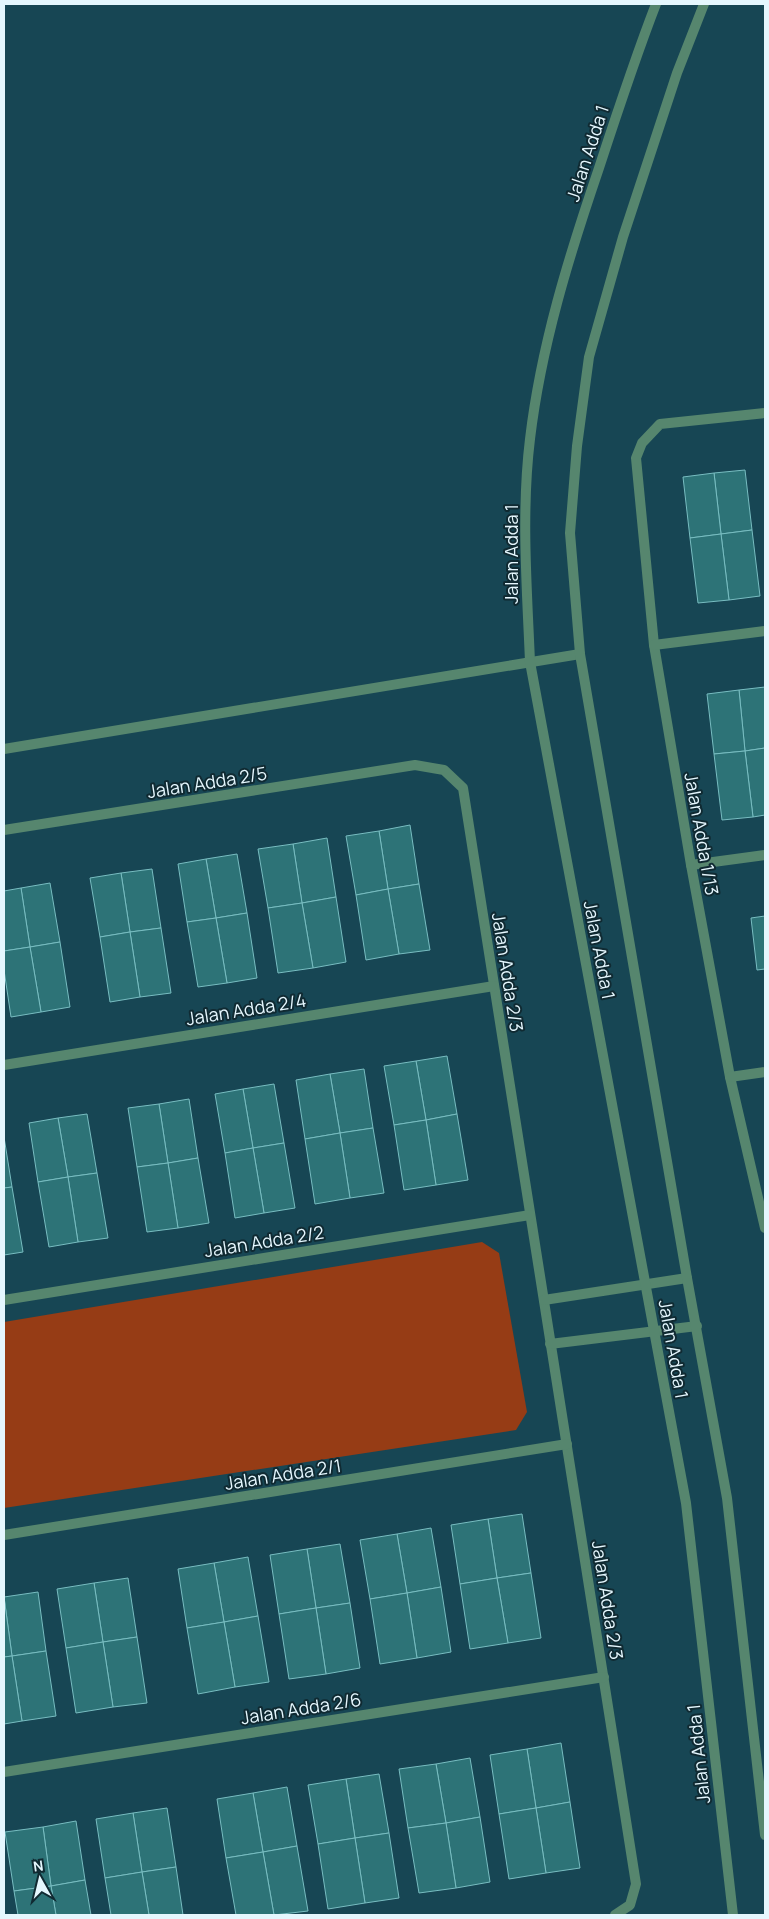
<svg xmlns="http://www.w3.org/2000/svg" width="769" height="1919" font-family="Manrope,sans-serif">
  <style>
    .green { fill: #963c15 }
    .building { fill: #2d7377; stroke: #78bdc1 }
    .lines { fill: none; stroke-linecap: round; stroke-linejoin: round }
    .minor { stroke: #56866e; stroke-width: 10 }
    .tertiary { stroke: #56866e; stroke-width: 10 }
    .labels { text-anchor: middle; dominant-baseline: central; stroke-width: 4; stroke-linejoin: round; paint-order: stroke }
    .street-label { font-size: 18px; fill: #e5f7fe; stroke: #102a32 }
  </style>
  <rect width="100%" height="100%" fill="#174654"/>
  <path class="green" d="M482,1242L499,1253L527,1412L516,1430L4,1508V1322Z"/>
  <g class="building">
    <path d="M745,470L752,530L721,534L714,473Z"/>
    <path d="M714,473L721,534L690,538L683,477Z"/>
    <path d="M752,530L760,596L729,600L721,534Z"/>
    <path d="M721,534L729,600L698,603L690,538Z"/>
    <path d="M765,687V748L745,751L739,690Z"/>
    <path d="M739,690L745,751L714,754L707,694Z"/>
    <path d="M765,748V815L753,817L745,751Z"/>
    <path d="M745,751L753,817L722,820L714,754Z"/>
    <path d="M410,825L419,884L388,889L379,831Z"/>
    <path d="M379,831L388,889L356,895L346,836Z"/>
    <path d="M327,838L336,897L302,903L293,844Z"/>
    <path d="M293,844L302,903L268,908L258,849Z"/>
    <path d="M237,854L247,913L216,918L206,859Z"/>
    <path d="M206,859L216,918L187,922L178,864Z"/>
    <path d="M152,869L161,928L130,932L121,873Z"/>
    <path d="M121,873L130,932L100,937L90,878Z"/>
    <path d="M50,883L60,942L30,947L21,888Z"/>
    <path d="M419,884L430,950L399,954L388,889Z"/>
    <path d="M21,888L30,947L4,951V891Z"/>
    <path d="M388,889L399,954L366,960L356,895Z"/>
    <path d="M336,897L346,962L313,968L302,903Z"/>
    <path d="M302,903L313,968L278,973L268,908Z"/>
    <path d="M247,913L257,978L227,983L216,918Z"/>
    <path d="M765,916V969L757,970L751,918Z"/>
    <path d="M216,918L227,983L198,987L187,922Z"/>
    <path d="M161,928L171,993L140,997L130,932Z"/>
    <path d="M130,932L140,997L110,1002L100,937Z"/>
    <path d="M60,942L70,1007L41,1012L30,947Z"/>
    <path d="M30,947L41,1012L11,1017L4,970V951Z"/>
    <path d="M447,1056L457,1114L426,1120L416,1061Z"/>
    <path d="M416,1061L426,1120L394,1125L384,1066Z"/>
    <path d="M364,1069L373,1128L340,1133L330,1074Z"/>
    <path d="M330,1074L340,1133L305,1139L296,1080Z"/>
    <path d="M274,1084L284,1143L253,1148L243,1089Z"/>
    <path d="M243,1089L253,1148L225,1153L215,1094Z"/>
    <path d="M189,1099L198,1158L168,1163L159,1104Z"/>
    <path d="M159,1104L168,1163L137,1167L128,1108Z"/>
    <path d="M87,1114L97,1173L68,1177L58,1118Z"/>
    <path d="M457,1114L468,1180L436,1185L426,1120Z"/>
    <path d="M58,1118L68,1177L38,1182L29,1123Z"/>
    <path d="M426,1120L436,1185L404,1190L394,1125Z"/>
    <path d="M373,1128L384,1193L350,1198L340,1133Z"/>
    <path d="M340,1133L350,1198L315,1204L305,1139Z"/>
    <path d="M4,1137L12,1187L4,1188Z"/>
    <path d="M284,1143L295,1208L264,1213L253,1148Z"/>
    <path d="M253,1148L264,1213L235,1218L225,1153Z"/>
    <path d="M198,1158L209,1223L178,1228L168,1163Z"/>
    <path d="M168,1163L178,1228L147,1232L137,1167Z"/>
    <path d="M97,1173L108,1238L78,1242L68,1177Z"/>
    <path d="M68,1177L78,1242L49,1247L38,1182Z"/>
    <path d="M12,1187L23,1252L4,1255V1188Z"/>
    <path d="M522,1514L531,1573L497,1578L488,1519Z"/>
    <path d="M488,1519L497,1578L460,1584L451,1525Z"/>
    <path d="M431,1528L441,1587L407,1593L397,1534Z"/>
    <path d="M397,1534L407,1593L370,1599L360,1540Z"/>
    <path d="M340,1544L350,1603L316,1608L307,1549Z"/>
    <path d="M307,1549L316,1608L279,1614L270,1555Z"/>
    <path d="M248,1557L258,1616L224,1622L214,1563Z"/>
    <path d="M214,1563L224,1622L187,1628L178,1569Z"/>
    <path d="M531,1573L541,1638L508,1643L497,1578Z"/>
    <path d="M128,1578L137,1637L103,1642L94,1583Z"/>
    <path d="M497,1578L508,1643L470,1649L460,1584Z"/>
    <path d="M94,1583L103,1642L66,1648L57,1589Z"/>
    <path d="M441,1587L451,1652L417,1658L407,1593Z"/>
    <path d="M38,1592L46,1651L12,1656L4,1597Z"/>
    <path d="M407,1593L417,1658L380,1664L370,1599Z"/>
    <path d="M4,1597L12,1656L4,1657Z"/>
    <path d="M350,1603L360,1668L326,1674L316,1608Z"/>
    <path d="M316,1608L326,1674L289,1679L279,1614Z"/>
    <path d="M258,1616L269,1682L235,1687L224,1622Z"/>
    <path d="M224,1622L235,1687L198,1694L187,1628Z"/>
    <path d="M137,1637L147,1703L113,1707L103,1642Z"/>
    <path d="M103,1642L113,1707L76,1713L66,1648Z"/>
    <path d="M46,1651L56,1716L22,1721L12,1656Z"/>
    <path d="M12,1656L22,1721L4,1724V1657Z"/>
    <path d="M561,1743L570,1802L536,1808L527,1749Z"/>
    <path d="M527,1749L536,1808L499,1814L490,1755Z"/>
    <path d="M470,1758L480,1817L446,1823L436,1764Z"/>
    <path d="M436,1764L446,1823L408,1828L399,1769Z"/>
    <path d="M379,1774L389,1833L355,1838L346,1779Z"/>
    <path d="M346,1779L355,1838L318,1844L308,1785Z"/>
    <path d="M287,1787L297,1846L263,1852L253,1793Z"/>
    <path d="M253,1793L263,1852L226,1858L217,1799Z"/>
    <path d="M570,1802L580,1868L546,1873L536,1808Z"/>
    <path d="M167,1808L176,1867L142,1872L133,1813Z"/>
    <path d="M536,1808L546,1873L509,1879L499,1814Z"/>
    <path d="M133,1813L142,1872L105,1878L96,1819Z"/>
    <path d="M480,1817L490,1882L456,1888L446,1823Z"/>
    <path d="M76,1821L85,1880L51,1886L43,1827Z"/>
    <path d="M446,1823L456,1888L419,1893L408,1828Z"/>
    <path d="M43,1827L51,1886L14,1891L5,1832Z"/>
    <path d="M389,1833L399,1898L365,1903L355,1838Z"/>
    <path d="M355,1838L365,1903L328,1909L318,1844Z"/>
    <path d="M297,1846L308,1911L274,1915L263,1852Z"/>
    <path d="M263,1852L274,1915H236L226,1858Z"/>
    <path d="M176,1867L183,1915H149L142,1872Z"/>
    <path d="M142,1872L149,1915H111L105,1878Z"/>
    <path d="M85,1880L91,1915H56L51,1886Z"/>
    <path d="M51,1886L56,1915H18L14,1891Z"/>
  </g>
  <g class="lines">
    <g class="minor">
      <path d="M765,413L660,424L642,443L636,458L654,645L691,865L730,1077L765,1228"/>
      <path d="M654,645L765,631"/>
      <path d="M4,749L580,654"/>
      <path d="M4,830L415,765L444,770L463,788L636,1884L630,1905L615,1915"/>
      <path d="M691,865L765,855"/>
      <path d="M4,1065L494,986"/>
      <path d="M730,1077L765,1072"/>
      <path d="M4,1300L530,1215"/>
      <path d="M544,1300L687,1278"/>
      <path d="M550,1344L697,1326"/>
      <path d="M4,1535L567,1444"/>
      <path d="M4,1772L604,1677"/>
    </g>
    <g class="tertiary">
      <path d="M656,4C635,58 617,113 599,168C569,256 541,346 530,439C521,513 527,588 530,662L686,1503L733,1915"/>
      <path d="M704,4L677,73L623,237L589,357L577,446L570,533L580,654L687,1278L727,1498L765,1835"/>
    </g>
  </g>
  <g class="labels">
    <g class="street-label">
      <text transform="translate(587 153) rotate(-72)">Jalan Adda 1</text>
      <text transform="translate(511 554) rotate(-90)">Jalan Adda 1</text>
      <text transform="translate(207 782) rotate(-9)">Jalan Adda 2/5</text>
      <text transform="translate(702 834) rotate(80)">Jalan Adda 1/13</text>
      <text transform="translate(600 950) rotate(79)">Jalan Adda 1</text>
      <text transform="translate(508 972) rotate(81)">Jalan Adda 2/3</text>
      <text transform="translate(246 1009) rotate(-9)">Jalan Adda 2/4</text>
      <text transform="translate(264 1241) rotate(-9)">Jalan Adda 2/2</text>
      <text transform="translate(674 1349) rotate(80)">Jalan Adda 1</text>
      <text transform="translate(283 1474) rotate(-9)">Jalan Adda 2/1</text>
      <text transform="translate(608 1600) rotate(81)">Jalan Adda 2/3</text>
      <text transform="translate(301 1708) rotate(-9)">Jalan Adda 2/6</text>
      <text transform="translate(698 1754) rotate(-96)">Jalan Adda 1</text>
    </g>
  </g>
  <rect width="769" height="1919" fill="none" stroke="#e5f7fe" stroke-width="10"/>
  <g transform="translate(40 1879) rotate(352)" stroke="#102a32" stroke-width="4" paint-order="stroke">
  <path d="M0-4L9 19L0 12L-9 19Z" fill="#e5f7fe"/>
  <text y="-8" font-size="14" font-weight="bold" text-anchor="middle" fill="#e5f7fe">N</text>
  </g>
</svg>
